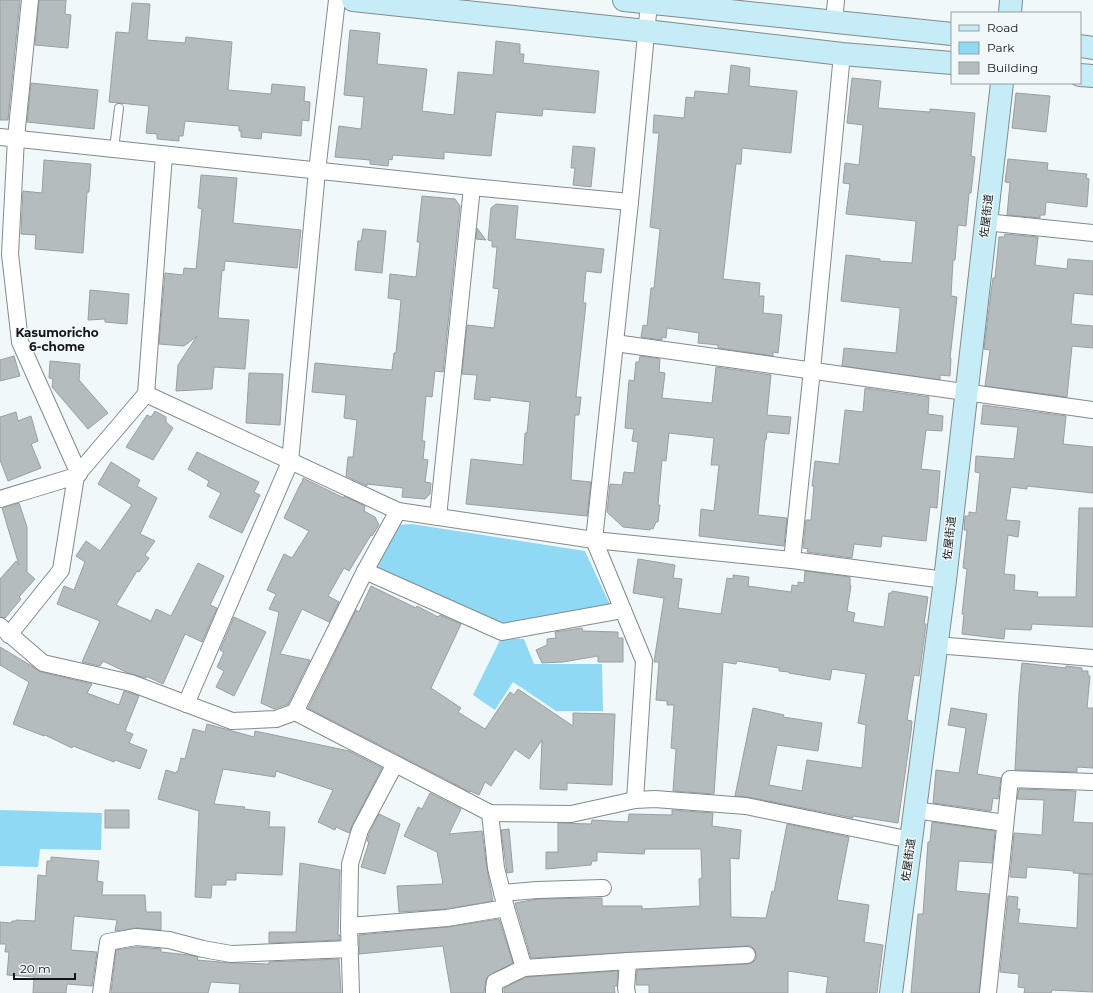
<svg xmlns="http://www.w3.org/2000/svg" width="1093" height="993" font-family="Montserrat,'Noto Sans JP',sans-serif">
  <style>
    .green { fill: #8fd9f4 }
    .building { fill: #b5bcbe; stroke: #999fa2 }
    .lines { fill: none; stroke-linecap: round; stroke-linejoin: round }
    .lane-casing { stroke: #838a8c; stroke-width: 10 }
    .street-casing { stroke: #838a8c; stroke-width: 18 }
    .secondary-casing { stroke: #838a8c; stroke-width: 24 }
    .lane { stroke: #fff; stroke-width: 8 }
    .street { stroke: #fff; stroke-width: 16 }
    .secondary { stroke: #c6ecf7; stroke-width: 22 }
    .labels { text-anchor: middle; dominant-baseline: central; stroke-width: 3; stroke-linejoin: round; paint-order: stroke }
    .street-label { font-size: 11px; fill: #131516; stroke: #f1f8fa }
    .neighbourhood-label { font-size: 12px; font-weight: bold; fill: #131516; stroke: #f1f8fa }
  </style>
  <rect width="100%" height="100%" fill="#f1f8fa"/>
  <g class="green">
    <path d="M412,524L585,551L611,607L501,624L373,568L396,525Z"/>
    <path d="M501,638L524,639L534,664H602L603,711H556L513,682L495,710L473,695Z"/>
    <path d="M0,810L102,813L101,850L40,849L38,867L0,866Z"/>
  </g>
  <g class="building">
    <path d="M0,0H20L8,120H0Z"/>
    <path d="M39,0H66L65,14L71,15L68,48L35,45Z"/>
    <path d="M132,3L150,4L147,40L185,43L186,37L232,42L228,90L271,94L272,84L305,87L304,101L310,102L309,121L302,120L301,136L262,132L261,139L241,137V131H239V126L185,121L183,136H179V141L157,139V134L146,133L149,106L109,102L116,32L129,33Z"/>
    <path d="M350,30L380,33L377,64L427,69L422,111L454,115L458,72L493,75L496,41L520,44V54H524L523,63L599,71L595,113L543,109L542,116L496,112L491,156L444,152V159L393,155L392,160L389,159L388,166L370,164V160L335,157L339,126L361,129L364,97L344,95Z"/>
    <path d="M731,65L750,68L749,86L797,91L791,153L742,148L741,164H736L723,279L760,283L759,296H764L763,313L782,315L778,353L773,352V356L718,348V345L698,343L699,333L667,328L666,338L662,337V340L641,337L643,325L647,326L651,288H654L660,229L650,227L659,133H653L654,115L684,118L686,97L694,98L695,91L728,94Z"/>
    <path d="M852,78L881,81L878,108L930,112V109L975,113L971,156L975,157L971,193H969L966,226L958,225L955,260H953L951,296L957,297L950,358H951L950,376L940,375V380L842,366L844,348L896,353L900,312V308L841,301L846,255L880,259V261L912,263L916,221L846,214L850,184L843,183L845,163L859,165L863,125L847,123Z"/>
    <path d="M31,83L98,90L94,129L27,122Z"/>
    <path d="M1016,93L1050,96L1046,132L1012,128Z"/>
    <path d="M573,146L595,148L591,187L573,185L575,168H571Z"/>
    <path d="M1008,159L1048,163L1047,170L1087,174L1086,178L1089,179L1087,207L1046,202L1045,215H1040V218L1007,215L1010,183L1005,182Z"/>
    <path d="M44,160L91,164L89,192H87L83,253L35,249L36,235L21,234L23,191L42,193Z"/>
    <path d="M201,175L237,178L233,223L301,230L297,268L225,261L224,271L222,270L218,318L249,320L245,369L214,367L212,389L176,391L178,365L197,336L184,346L159,344L165,273L183,275L184,268L196,269L202,209L198,208Z"/>
    <path d="M422,196L455,199L460,206L443,372L435,371L432,397L426,396L422,441H425L423,459L428,460L425,482L431,483L430,494L425,499L402,497L403,488L367,484V486L346,476L348,457H353L357,420L344,418L346,395L312,392L315,363L392,370L394,353H396L401,300L388,298L390,274L416,277L420,242H417Z"/>
    <path d="M496,204L518,206L515,239L604,249L601,273L586,271L583,303H586L576,397H581L579,415H575L571,480L591,482L587,516L466,504L471,459L523,465L525,433H527L530,402L490,397V401L474,399L477,375L462,374L467,325L494,328L499,289L493,288L497,247H492V241L488,240L491,208Z"/>
    <path d="M477,228L486,240L476,239Z"/>
    <path d="M363,229L386,231L382,273L355,270L358,241H361Z"/>
    <path d="M1005,234L1038,237L1035,265L1067,269L1068,259L1093,261V295L1074,293L1071,324L1093,326V348L1072,346L1067,397L985,386L990,350L984,349L991,292L993,278H995L999,237H1004Z"/>
    <path d="M90,290L129,294L127,324L105,322V319L88,320Z"/>
    <path d="M14,356L20,376L0,381V360Z"/>
    <path d="M640,356L660,359L659,372L665,373L662,398L712,403L716,367L771,375L767,415L791,417L789,434L767,432L766,440H765L758,515L787,518L784,546L699,536L701,509L714,511L719,465H711L714,438L669,433L666,461L662,460L658,505H660L658,522H656L653,529L651,528L650,530L623,527L607,512L610,484L622,485L624,472L634,473L638,442L632,441L634,429L625,428L629,380L634,381L636,362H639Z"/>
    <path d="M50,361L80,364L79,380L108,413L88,429L52,387L53,379L49,378Z"/>
    <path d="M249,373L283,374L280,425L246,423Z"/>
    <path d="M865,388L929,397L928,414L943,416L942,431L926,430L921,469L940,471L937,508L930,507L926,541L882,536L881,547L854,544L852,558L807,552L808,549L803,548L806,520H811L814,486H812L815,461L839,464L845,410L863,412Z"/>
    <path d="M983,405L1066,416L1063,444L1093,447V493L1027,486V489L1011,487L1006,520L1020,521L1018,537L1008,535L1004,574L1015,575L1014,590L1038,592L1037,597H1076L1079,508H1093V627L1032,624L1031,630L1005,629L1004,639L962,634L964,614H962L967,569L963,568L967,530H964L965,516H969V512L976,513L980,473L975,472L976,456L1014,459L1018,427L981,424Z"/>
    <path d="M155,411L166,417V422L173,428L153,460L126,447L147,415L151,417Z"/>
    <path d="M16,412L18,421L31,416L38,441L31,444L41,468L8,481L0,460V417Z"/>
    <path d="M197,452L259,482L254,492L260,495L242,533L209,517L221,493L207,486L209,481L188,469Z"/>
    <path d="M111,462L140,480L137,486L157,498L140,534L155,541L145,555L149,558L139,572L137,571L116,605L151,621L156,609L171,616L198,563L224,576L210,605L217,608L202,642L185,634L163,684L146,676V678L128,673L103,661L100,666L82,662L100,621L57,604L64,586L74,590L85,562L76,556L86,541L100,551L132,505L98,484Z"/>
    <path d="M303,478L344,498V496L365,506L364,511L375,517L379,525L372,536L371,535L349,571L344,568L328,596L339,602L329,622L302,609L280,654L310,660L288,704L274,709L261,703L279,612L269,609L276,594L267,590L284,554L292,558L309,531L284,518L301,483H302Z"/>
    <path d="M19,503L27,527V572L35,579L19,597L21,599L5,618L0,617V579L16,561L19,565L2,508Z"/>
    <path d="M638,559L675,565L673,578L682,579L678,608L721,614L727,578L733,579V575L749,577L748,586L791,592L792,585L798,586V582L804,583L805,571L850,577V585L851,586L847,611L855,613L853,622L884,627L889,593H892V591L928,597L924,624H926L919,676L914,675L907,720L912,721L911,732L898,823L853,816V818L748,797L735,796L753,708L784,715L783,717L822,723L818,751L777,745L769,785L802,791L807,760L862,768L866,725L858,723L866,674L832,669L830,680L789,673V672L779,671V668L737,661L736,664L723,662L714,794L673,791L676,749L671,748L674,705H667V701L656,700L659,662H654L664,598L633,593Z"/>
    <path d="M371,586L416,608L417,606L438,617L440,615L461,624L431,688L461,708L458,712L485,729L510,692L514,695L518,689L573,726V713L615,714L612,785L567,783V790L540,789L542,740L529,759L515,749L491,786L485,782L479,795L470,791V792L308,708L356,610L359,612Z"/>
    <path d="M234,617L266,632L234,696L216,687L224,671L217,667L224,652L220,650Z"/>
    <path d="M582,628L583,631L618,632V638H623V662H598V656L563,662L542,663L536,650L547,645V639L556,638L555,632Z"/>
    <path d="M0,647L30,665L41,672L92,684L87,693L119,705L124,691L139,696L125,731L133,734L129,743L147,750L140,769L115,760L114,762L73,746L72,748L45,735L44,736L13,724L29,682L0,665Z"/>
    <path d="M1022,663L1066,668V666L1082,668V671H1088V675L1090,676L1087,708H1093V768L1077,767V772L1015,770L1019,693Z"/>
    <path d="M951,708L987,714L977,774L1001,778L998,799L993,798L991,811L933,803L936,770L959,773L966,728L948,725Z"/>
    <path d="M207,724L254,737L255,731L349,751L382,768L352,826L349,833L336,827L335,830L318,822L333,790L276,771L275,777L223,769L214,804L245,807L244,809L270,812L269,827H285L282,875L236,873V880H226V885H212L211,898L195,897L199,811L158,799L166,770L176,773L177,771H178L181,758L185,759L193,729L205,732Z"/>
    <path d="M1019,789L1076,791L1073,822L1093,823V874L1073,873L1074,871L1027,867L1026,878L1010,877L1014,833L1042,835L1044,800L1017,799Z"/>
    <path d="M430,793L461,809L449,834L482,831L487,869L493,901L446,909L399,912L397,886L443,884L437,852L404,836L418,807L422,809Z"/>
    <rect x="105" y="810" width="24" height="18"/>
    <path d="M672,810L713,813L712,826L741,830L739,859L730,858L731,917L766,918L772,891L774,892L787,824L849,837L837,900L869,905L864,942L883,945L877,993H826L828,977L788,971V993H649V985H636L637,970L747,964L752,963L756,959V954L755,950L751,946H747L531,958L515,903L538,899L602,898V906H642V909L700,906L699,879L702,878L701,849H645L644,854L597,852V861H592L591,865L546,869V852H558V823L591,824L592,820L628,822L629,814L672,815Z"/>
    <path d="M379,814L400,824L385,874L361,867L369,842L367,841L369,834Z"/>
    <path d="M932,822L995,831L992,863L959,861L956,891L989,894L979,993H911L918,914H923L928,842H930Z"/>
    <path d="M509,829L513,872L507,873L501,830Z"/>
    <path d="M51,857L99,861L97,881L103,882L102,895H145L146,912H161V930L137,928L115,931L117,920L74,916L71,950L97,952L92,986L67,984L66,993H33L34,977L7,975L9,952H5L6,944H0V922L11,923L12,921H16V920L35,921L38,875L46,876L47,861H51Z"/>
    <path d="M300,863L340,870L338,935H340V940L269,943V932H296Z"/>
    <path d="M1079,874L1093,875V992L1052,990L1051,993H1024L1025,988L1018,987L1019,974L1000,972L1008,896L1018,897L1017,909H1020L1018,923L1077,928Z"/>
    <path d="M499,919L513,963L488,976L486,980L484,993H451L443,946L359,954V935L448,927Z"/>
    <path d="M136,947L161,949V952L189,955L198,957L197,960L231,963L269,964V962L339,959L341,993H239L240,984L211,982L208,993H111L116,950Z"/>
    <path d="M618,971L617,986H614L615,993H504V988L526,977Z"/>
  </g>
  <g class="lines">
    <defs>
      <path id="lane" d="M114,149L119,108"/>
      <g id="street">
        <path d="M30,0L16,138L10,254L20,342L79,474"/>
        <path d="M834,22L836,0"/>
        <path d="M0,137L472,187L630,202"/>
        <path d="M985,222L1093,233"/>
        <path d="M615,343C774,365 933,389 1093,410"/>
        <path d="M146,394L398,511L594,540L792,560L945,580"/>
        <path d="M0,499L76,476L146,394L164,155"/>
        <path d="M438,517L472,187"/>
        <path d="M792,560L812,370L842,54"/>
        <path d="M365,571L502,632L623,610"/>
        <path d="M0,626L43,663L131,683L232,721L276,719L295,712L490,813L571,814L635,800L655,799L746,806L911,840"/>
        <path d="M9,635L61,570L76,476"/>
        <path d="M936,645L1093,658"/>
        <path d="M186,704L290,462L317,171L337,0"/>
        <path d="M295,712L365,571L398,511"/>
        <path d="M635,800L644,661L594,540L630,202L649,3"/>
        <path d="M915,810L1005,823"/>
        <path d="M490,813L496,868L506,908L524,968L495,982L494,988V993"/>
        <path d="M502,893L537,890L603,888"/>
        <path d="M349,926L447,918L506,908"/>
        <path d="M524,968L628,961L747,955"/>
        <path d="M101,993L108,942L136,937L169,940L203,949L231,954L350,949"/>
        <path d="M351,993L349,926L350,864L360,830L395,764"/>
        <path d="M627,993L626,988L628,961"/>
        <path d="M988,993L1010,779L1093,782"/>
      </g>
      <g id="secondary">
        <path d="M353,0L646,31L842,54L952,63"/>
        <path d="M624,0L952,34"/>
        <path d="M1010,13L1011,0"/>
        <path d="M1080,46L1093,48"/>
        <path d="M1080,75L1093,76"/>
        <path d="M891,993L945,580L1002,83"/>
      </g>
    </defs>
    <use href="#lane" class="lane-casing"/>
    <use href="#street" class="street-casing"/>
    <use href="#secondary" class="secondary-casing"/>
    <use href="#lane" class="lane"/>
    <use href="#street" class="street"/>
    <use href="#secondary" class="secondary"/>
  </g>
  <g class="labels">
    <g class="street-label">
      <text transform="translate(986 216) rotate(-83)">佐屋街道</text>
      <text transform="translate(949 538) rotate(-84)">佐屋街道</text>
      <text transform="translate(908 860) rotate(-82)">佐屋街道</text>
    </g>
    <g class="neighbourhood-label">
      <text x="57" y="332">Kasumoricho<tspan x="57" dy="14">6-chome</tspan></text>
    </g>
  </g>
  <rect x="951" y="12" width="130" height="72" fill="#f1f8fa" stroke="#989d9f"/>
  <rect x="959" y="25" width="20" height="6" fill="#c6ecf7" stroke="#989d9f"/>
  <text x="987" y="32" font-size="12" fill="#131516">Road</text>
  <rect x="959" y="42" width="20" height="12" fill="#8fd9f4" stroke="#989d9f"/>
  <text x="987" y="52" font-size="12" fill="#131516">Park</text>
  <rect x="959" y="62" width="20" height="12" fill="#b5bcbe" stroke="#989d9f"/>
  <text x="987" y="72" font-size="12" fill="#131516">Building</text>
  <path d="M14 973v6h61v-6" fill="none" stroke="#131516" stroke-width="2"/>
  <text x="20" y="973" font-size="12" fill="#131516" stroke="#f1f8fa" stroke-width="3" paint-order="stroke">20 m</text>
</svg>
